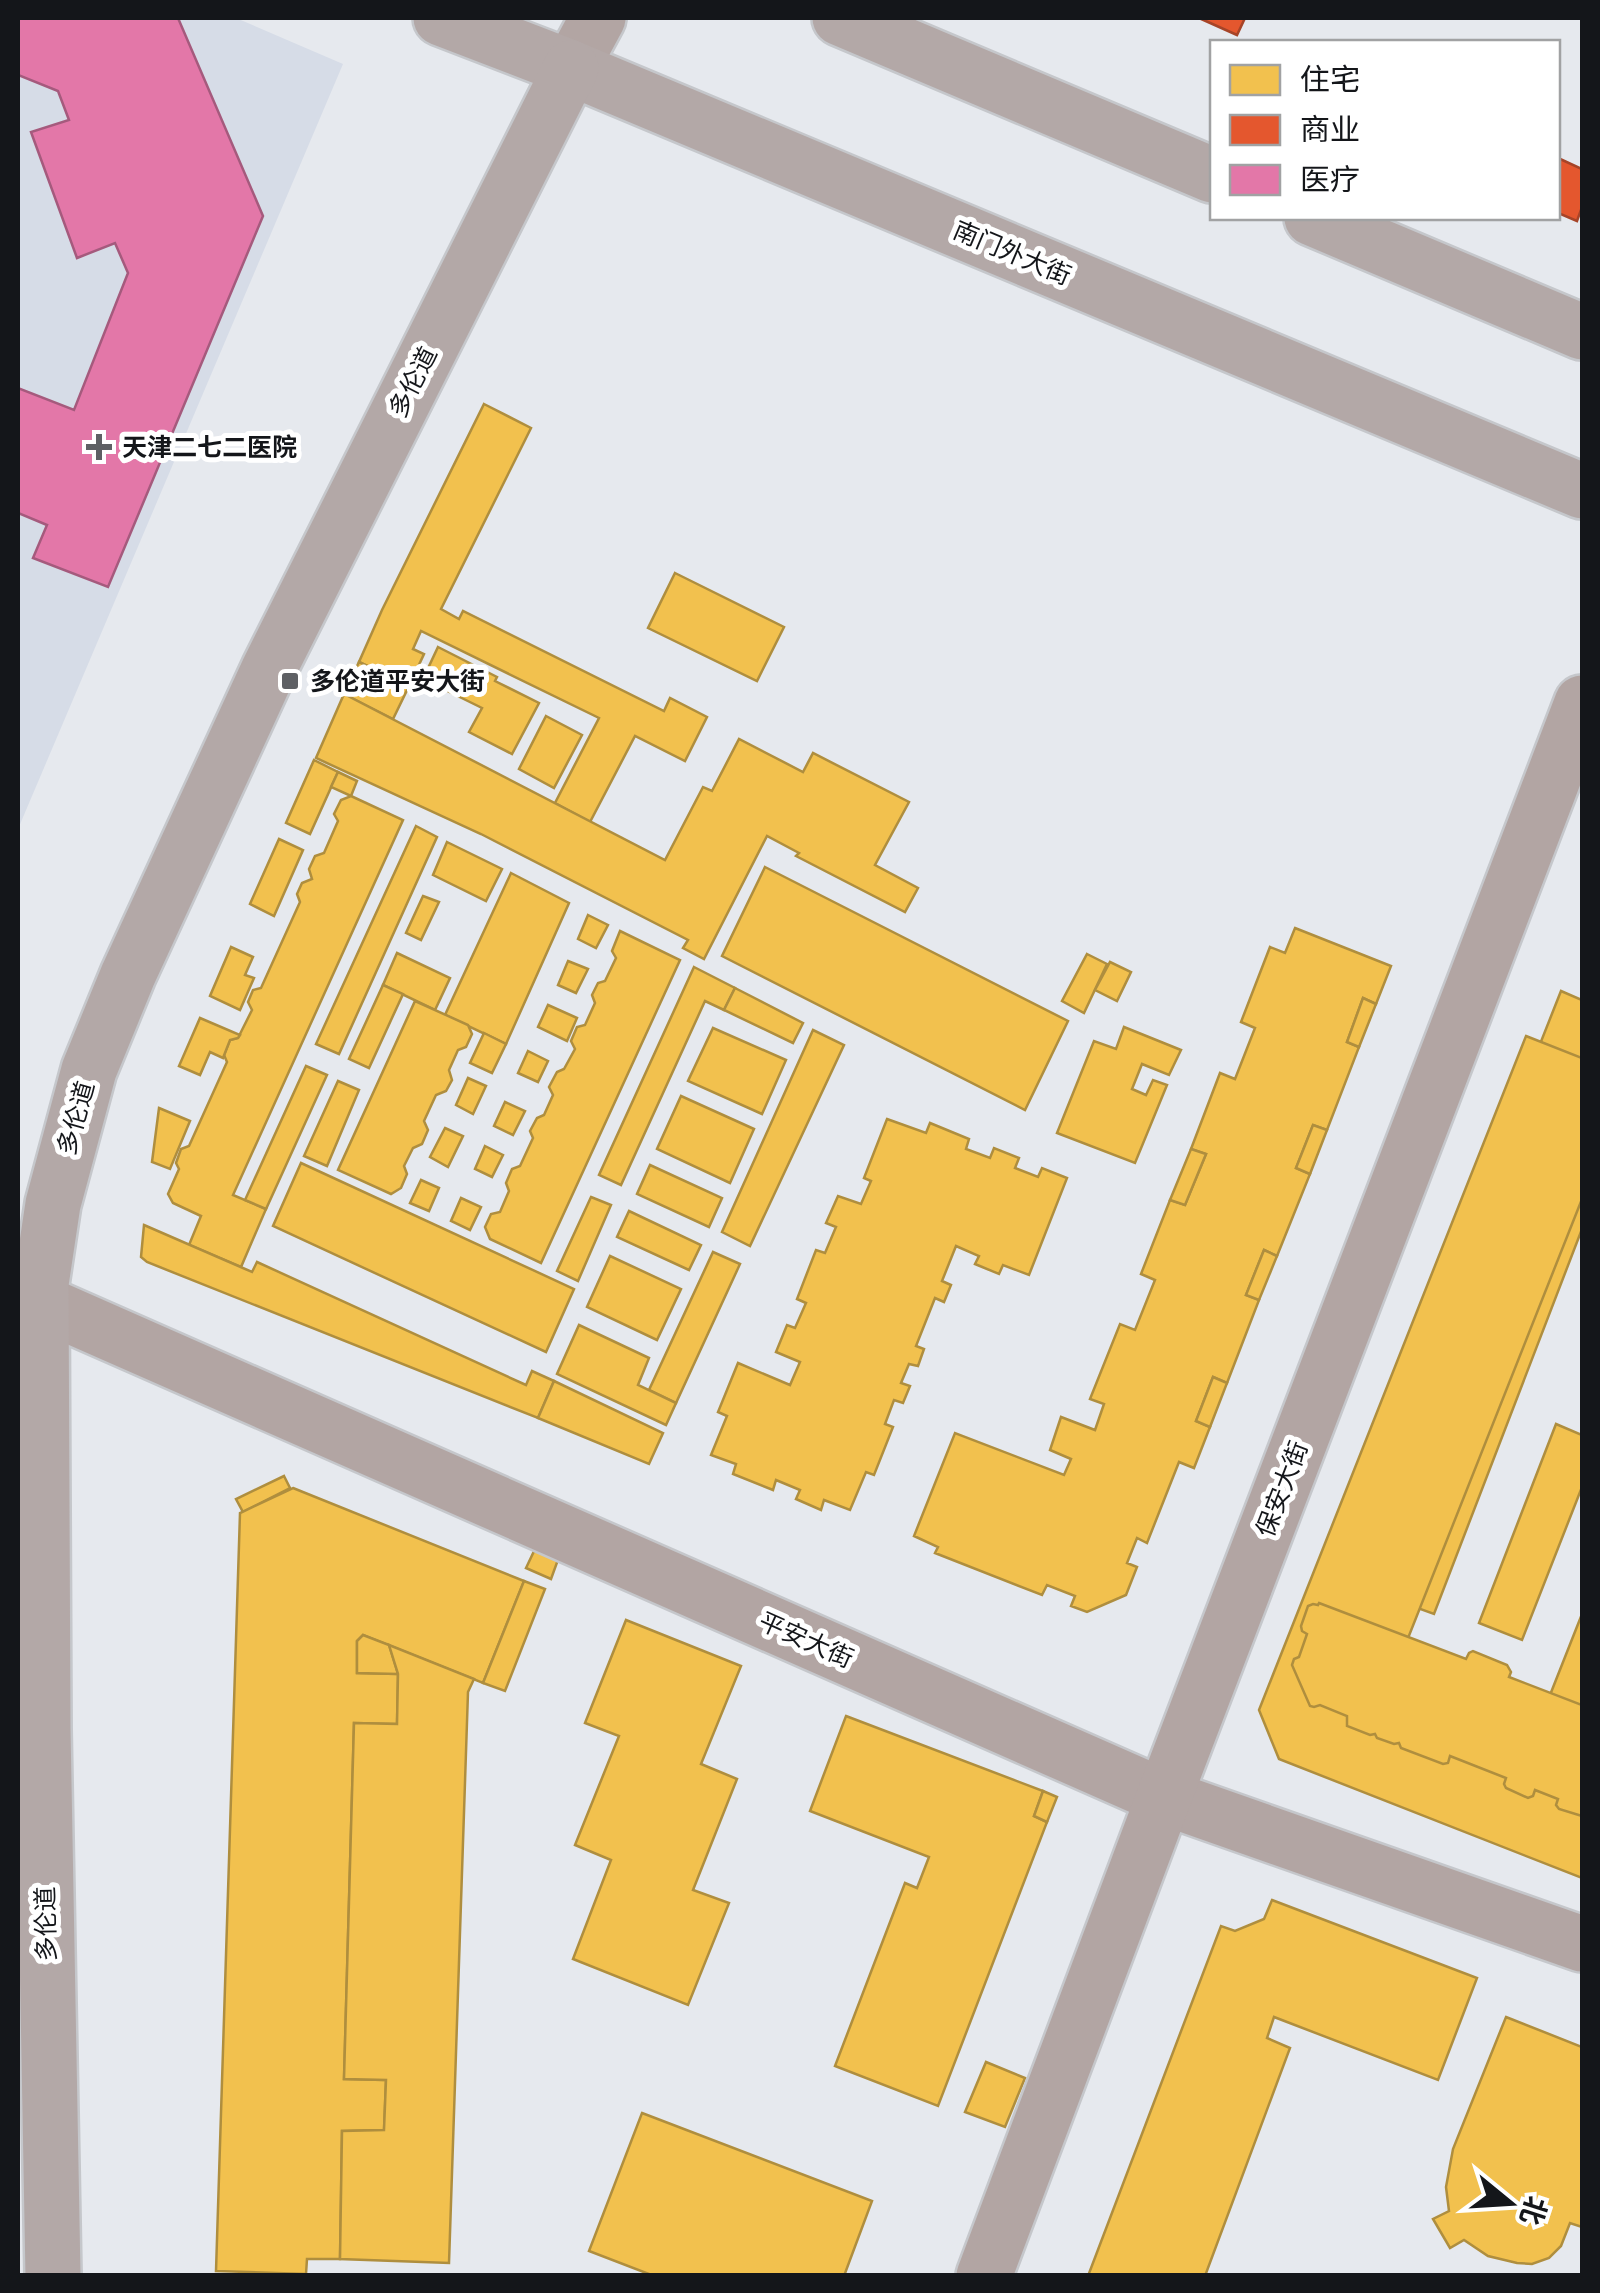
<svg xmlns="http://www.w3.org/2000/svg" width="1600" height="2293" font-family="'Crimson Pro','Noto Sans SC',serif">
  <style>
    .built { fill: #d6dce7 }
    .homes { fill: #f2c14e; stroke: #af8e3e; stroke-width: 2.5 }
    .shops { fill: #e4572e; stroke: #a64428; stroke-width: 2.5 }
    .health { fill: #e377a8; stroke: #a55a7d; stroke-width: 2.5 }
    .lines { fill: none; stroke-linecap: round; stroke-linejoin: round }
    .minor-casing { stroke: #c5c7cb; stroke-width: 60 }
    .major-casing { stroke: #c5c7cb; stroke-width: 60 }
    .minor { stroke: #b2a5a3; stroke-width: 55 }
    .major { stroke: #b3a8a7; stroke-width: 55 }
    .poi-dot { fill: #5e6064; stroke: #fff; stroke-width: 4 }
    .labels { text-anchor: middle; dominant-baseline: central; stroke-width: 10; stroke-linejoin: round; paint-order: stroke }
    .street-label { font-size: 25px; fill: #14161a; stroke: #fff }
    .poi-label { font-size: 25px; font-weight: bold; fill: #14161a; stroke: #fff; text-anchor: start }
  </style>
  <rect width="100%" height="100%" fill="#e6e9ee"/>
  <path class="built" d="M18,18H236L343,64L18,829Z"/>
  <g class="homes">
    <path d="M484,404L531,428L441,609L459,619L463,611L664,711L670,698L707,717L685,761L635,736L590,822L555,803L599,718L421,631L413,649L424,654L409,686L359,662L382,610Z"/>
    <path d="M675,573L784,627L757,681L648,628Z"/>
    <path d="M438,647L497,677L495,681L539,703L512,754L469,732L482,708L423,679Z"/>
    <path d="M359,662L409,686L393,719L344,694Z"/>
    <path d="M344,694L665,860L703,787L712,791L739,739L803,772L813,753L909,802L875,865L918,888L905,912L796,856L799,853L767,836L704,959L683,948L688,940L481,834L316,758Z"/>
    <path d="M546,716L582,735L554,788L519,769Z"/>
    <path d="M314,760L338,772L310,834L286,823Z"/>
    <path d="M338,772L357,781L351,796L331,787Z"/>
    <path d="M351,796L403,820L233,1195L266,1209L241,1267L189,1245L201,1216L173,1203L168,1194L179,1169L176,1163L181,1149L189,1146L227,1062L224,1055L230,1040L238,1038L252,1010L248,1002L253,990L261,988L300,902L297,894L302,883L312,879L309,869L315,856L324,853L338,821L334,814L341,800Z"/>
    <path d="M416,826L437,837L339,1054L316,1044Z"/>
    <path d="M279,839L303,850L274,916L250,904Z"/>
    <path d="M447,842L502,869L486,901L433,875Z"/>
    <path d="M765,867L1068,1021L1025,1110L722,956Z"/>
    <path d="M511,873L569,903L506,1044L445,1015Z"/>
    <path d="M423,896L439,902L421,940L406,933Z"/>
    <path d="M588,915L608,925L596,948L578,939Z"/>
    <path d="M1295,928L1391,966L1376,1004L1363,998L1347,1042L1359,1047L1327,1130L1313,1125L1296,1168L1310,1174L1277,1256L1264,1250L1246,1295L1259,1300L1227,1383L1213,1377L1196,1421L1210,1427L1194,1468L1179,1462L1147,1543L1137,1538L1127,1563L1137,1567L1126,1595L1087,1612L1071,1606L1075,1596L1047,1585L1042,1595L935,1553L938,1547L914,1536L955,1433L1064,1475L1071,1459L1050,1450L1061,1417L1095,1430L1104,1404L1090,1399L1120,1324L1135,1330L1155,1280L1141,1274L1170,1200L1185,1205L1206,1154L1191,1149L1220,1073L1235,1079L1255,1028L1241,1022L1270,947L1285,953Z"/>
    <path d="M620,931L680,960L541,1263L490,1239L485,1227L491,1214L500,1212L509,1191L506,1183L512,1169L520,1166L533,1138L530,1131L537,1118L544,1115L553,1095L549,1087L557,1072L564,1069L575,1049L571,1041L577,1027L585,1025L595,1003L592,995L598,983L605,981L616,958L612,951Z"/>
    <path d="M231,947L253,957L245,975L254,978L240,1010L210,996Z"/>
    <path d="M397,953L450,978L435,1010L383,985Z"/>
    <path d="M1087,954L1107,964L1084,1013L1062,1001Z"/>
    <path d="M568,961L588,969L576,993L558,985Z"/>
    <path d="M1110,962L1131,972L1117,1001L1095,990Z"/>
    <path d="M694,967L735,988L724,1010L705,1001L621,1185L599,1175Z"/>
    <path d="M383,985L403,994L369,1068L349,1059Z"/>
    <path d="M735,988L803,1023L793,1043L724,1010Z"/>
    <path d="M1561,991L1582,1000V1229L1434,1614L1404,1603L1393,1631L1319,1603Z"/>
    <path d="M1363,998L1376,1004L1359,1047L1347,1042Z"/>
    <path d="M415,1001L468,1025L472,1034L466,1047L458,1050L449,1070L452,1080L446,1091L436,1095L424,1121L428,1130L422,1144L413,1148L404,1166L407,1174L401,1188L391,1194L338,1170Z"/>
    <path d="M548,1005L577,1018L567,1041L538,1027Z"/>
    <path d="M200,1018L240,1035L238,1038L230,1040L223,1058L210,1052L200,1075L179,1066Z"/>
    <path d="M1124,1027L1181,1050L1169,1075L1142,1064L1132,1089L1146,1095L1153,1080L1167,1085L1135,1163L1057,1133L1094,1041L1116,1049Z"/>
    <path d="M713,1028L786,1060L762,1114L688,1081Z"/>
    <path d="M813,1030L844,1045L750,1246L722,1232Z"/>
    <path d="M484,1033L506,1044L492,1073L470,1063Z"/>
    <path d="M1526,1036L1582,1058V1199L1393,1676L1535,1733L1582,1614V1878L1279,1759L1259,1710Z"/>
    <path d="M528,1051L548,1061L538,1082L518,1073Z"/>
    <path d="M306,1066L327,1075L266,1209L245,1200Z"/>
    <path d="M468,1078L486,1086L473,1114L456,1105Z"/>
    <path d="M338,1081L359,1090L327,1166L304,1156Z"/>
    <path d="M681,1096L754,1129L730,1183L657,1149Z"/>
    <path d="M505,1102L525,1111L513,1135L494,1126Z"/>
    <path d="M159,1108L190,1121L170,1169L152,1162Z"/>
    <path d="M887,1119L926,1133L930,1123L969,1139L966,1149L990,1158L994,1148L1019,1158L1015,1168L1038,1177L1042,1168L1067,1178L1029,1275L1003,1265L999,1274L975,1264L979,1256L956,1246L942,1281L951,1285L944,1302L935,1298L916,1346L924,1349L918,1366L909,1364L901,1383L910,1386L903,1403L894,1400L885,1424L893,1427L874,1475L866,1472L850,1510L824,1500L821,1510L796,1499L800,1490L776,1480L773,1490L733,1474L736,1464L711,1455L727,1416L718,1412L738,1363L790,1385L800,1362L776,1352L787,1325L795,1328L806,1303L797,1299L816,1250L825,1253L836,1227L826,1223L838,1196L861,1204L871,1181L864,1178Z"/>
    <path d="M1313,1125L1327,1130L1310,1174L1296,1168Z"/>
    <path d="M445,1128L463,1136L448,1167L430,1157Z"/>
    <path d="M485,1146L503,1155L492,1177L475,1169Z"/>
    <path d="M1191,1149L1206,1154L1185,1205L1170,1200Z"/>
    <path d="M301,1163L574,1289L546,1352L273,1226Z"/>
    <path d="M650,1165L722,1198L709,1227L637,1194Z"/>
    <path d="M421,1180L439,1188L429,1211L410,1203Z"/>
    <path d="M591,1197L611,1205L578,1281L557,1271Z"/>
    <path d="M461,1198L481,1207L470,1230L451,1221Z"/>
    <path d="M629,1211L701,1245L689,1270L617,1237Z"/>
    <path d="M144,1225L252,1272L257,1262L526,1385L532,1371L554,1381L538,1418L147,1262L141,1257Z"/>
    <path d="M1264,1250L1277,1256L1259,1300L1246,1295Z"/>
    <path d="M713,1252L740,1264L676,1403L649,1390Z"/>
    <path d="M610,1256L681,1289L657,1340L587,1307Z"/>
    <path d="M579,1325L649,1358L638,1385L676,1403L666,1425L557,1374Z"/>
    <path d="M1213,1377L1227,1383L1210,1427L1196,1421Z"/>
    <path d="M554,1381L663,1433L649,1464L538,1418Z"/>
    <path d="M1556,1424L1582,1435V1487L1522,1640L1479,1623Z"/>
    <path d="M284,1476L290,1488L243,1512L236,1499Z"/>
    <path d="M293,1488L524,1581L483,1683L363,1635L357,1641V1673L398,1674L397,1724L354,1723L344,2079L386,2080L384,2130L342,2131L340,2259H307L306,2274L216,2271L240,1513Z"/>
    <path d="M536,1547L559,1557L551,1579L526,1568Z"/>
    <path d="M524,1581L545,1589L505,1691L483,1683Z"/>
    <path d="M1319,1603L1466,1659L1469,1653L1473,1651L1507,1665L1511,1672L1509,1677L1582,1705V1816L1559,1809L1556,1805L1558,1799L1535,1790L1533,1796L1528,1798L1506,1788L1504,1784L1506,1778L1450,1756L1448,1763L1443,1764L1401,1748L1399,1743L1394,1744L1377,1738L1375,1734L1370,1735L1347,1726V1716L1320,1705L1314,1707L1310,1706L1292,1665L1294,1659L1299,1657L1307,1634L1302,1631L1301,1626L1308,1606L1313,1604L1318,1605Z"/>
    <path d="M626,1620L741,1666L701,1764L737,1779L693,1890L729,1903L688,2005L573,1959L611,1860L575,1845L619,1736L585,1723Z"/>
    <path d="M363,1635L389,1645L398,1674L357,1673V1641Z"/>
    <path d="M389,1645L474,1679L468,1692L449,2263L340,2259L342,2131L384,2130L386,2080L344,2079L354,1723L397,1724L398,1674Z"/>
    <path d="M846,1716L1043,1791L1034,1816L1047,1822L938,2106L835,2066L905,1883L917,1888L929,1857L810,1811Z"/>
    <path d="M1043,1791L1057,1797L1047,1822L1034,1816Z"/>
    <path d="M1272,1900L1477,1978L1438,2080L1274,2017L1267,2038L1290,2048L1205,2276H1088L1221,1926L1235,1931L1264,1919Z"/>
    <path d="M1506,2017L1582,2047V2227L1570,2223L1561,2246L1549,2258L1532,2264L1517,2263L1488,2256L1464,2240L1450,2248L1433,2219L1449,2211L1446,2187L1453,2149Z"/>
    <path d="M986,2062L1025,2078L1005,2127L965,2112Z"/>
    <path d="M642,2113L872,2201L844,2276H654L589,2251Z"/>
  </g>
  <g class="shops">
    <path d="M1199,18H1245L1237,35Z"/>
    <path d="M1558,158L1582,169V207L1577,221L1558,213Z"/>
  </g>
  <path class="health" d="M18,18H178L263,216L108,587L33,558L47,525L18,513V388L74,410L128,273L115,243L77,258L31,132L69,120L58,91L18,75Z"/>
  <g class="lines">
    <defs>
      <g id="minor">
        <path d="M571,68L598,18"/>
        <path d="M42,1303L1164,1797L1582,1944"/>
        <path d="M984,2276L1164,1797L1582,703"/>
      </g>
      <g id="major">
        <path d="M441,18L571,68L1582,491"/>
        <path d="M840,18L1212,175"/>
        <path d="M1312,218L1582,332"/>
        <path d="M53,2276L43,1729L41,1284L53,1204L89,1070L128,975L269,669L571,68"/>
      </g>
    </defs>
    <use href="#minor" class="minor-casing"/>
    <use href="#major" class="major-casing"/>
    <use href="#minor" class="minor"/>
    <use href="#major" class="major"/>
  </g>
  <g class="poi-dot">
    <path d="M94 432h10v10h10v10h-10v10h-10v-10h-10v-10h10z"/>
    <rect x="280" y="671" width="20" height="20" rx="5"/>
  </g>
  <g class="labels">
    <g class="street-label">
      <text transform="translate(1012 253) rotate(23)">南门外大街</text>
      <text transform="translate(413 382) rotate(-63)">多伦道</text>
      <text transform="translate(76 1118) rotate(-74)">多伦道</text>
      <text transform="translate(1282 1489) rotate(-69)">保安大街</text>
      <text transform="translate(806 1640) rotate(24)">平安大街</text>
      <text transform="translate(46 1924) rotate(-91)">多伦道</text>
    </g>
    <g class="poi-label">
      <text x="122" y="447">天津二七二医院</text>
      <text x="310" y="681">多伦道平安大街</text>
    </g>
  </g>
  <rect width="1600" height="2293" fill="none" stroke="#14161a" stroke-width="40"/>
  <rect x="1210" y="40" width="350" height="180" fill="#ffffff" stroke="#a1a2a3" stroke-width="2.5"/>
  <rect x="1230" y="65" width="50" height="30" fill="#f2c14e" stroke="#a1a2a3" stroke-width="2.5"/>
  <text x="1300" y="90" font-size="30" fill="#14161a">住宅</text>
  <rect x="1230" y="115" width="50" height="30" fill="#e4572e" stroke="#a1a2a3" stroke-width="2.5"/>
  <text x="1300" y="140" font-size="30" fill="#14161a">商业</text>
  <rect x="1230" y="165" width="50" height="30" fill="#e377a8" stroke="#a1a2a3" stroke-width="2.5"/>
  <text x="1300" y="190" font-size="30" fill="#14161a">医疗</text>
  <g transform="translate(1510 2203) rotate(108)" stroke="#ffffff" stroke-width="8" paint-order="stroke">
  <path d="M0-8L18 38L0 25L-18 38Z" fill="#14161a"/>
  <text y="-15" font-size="28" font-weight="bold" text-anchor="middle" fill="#14161a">北</text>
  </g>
</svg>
